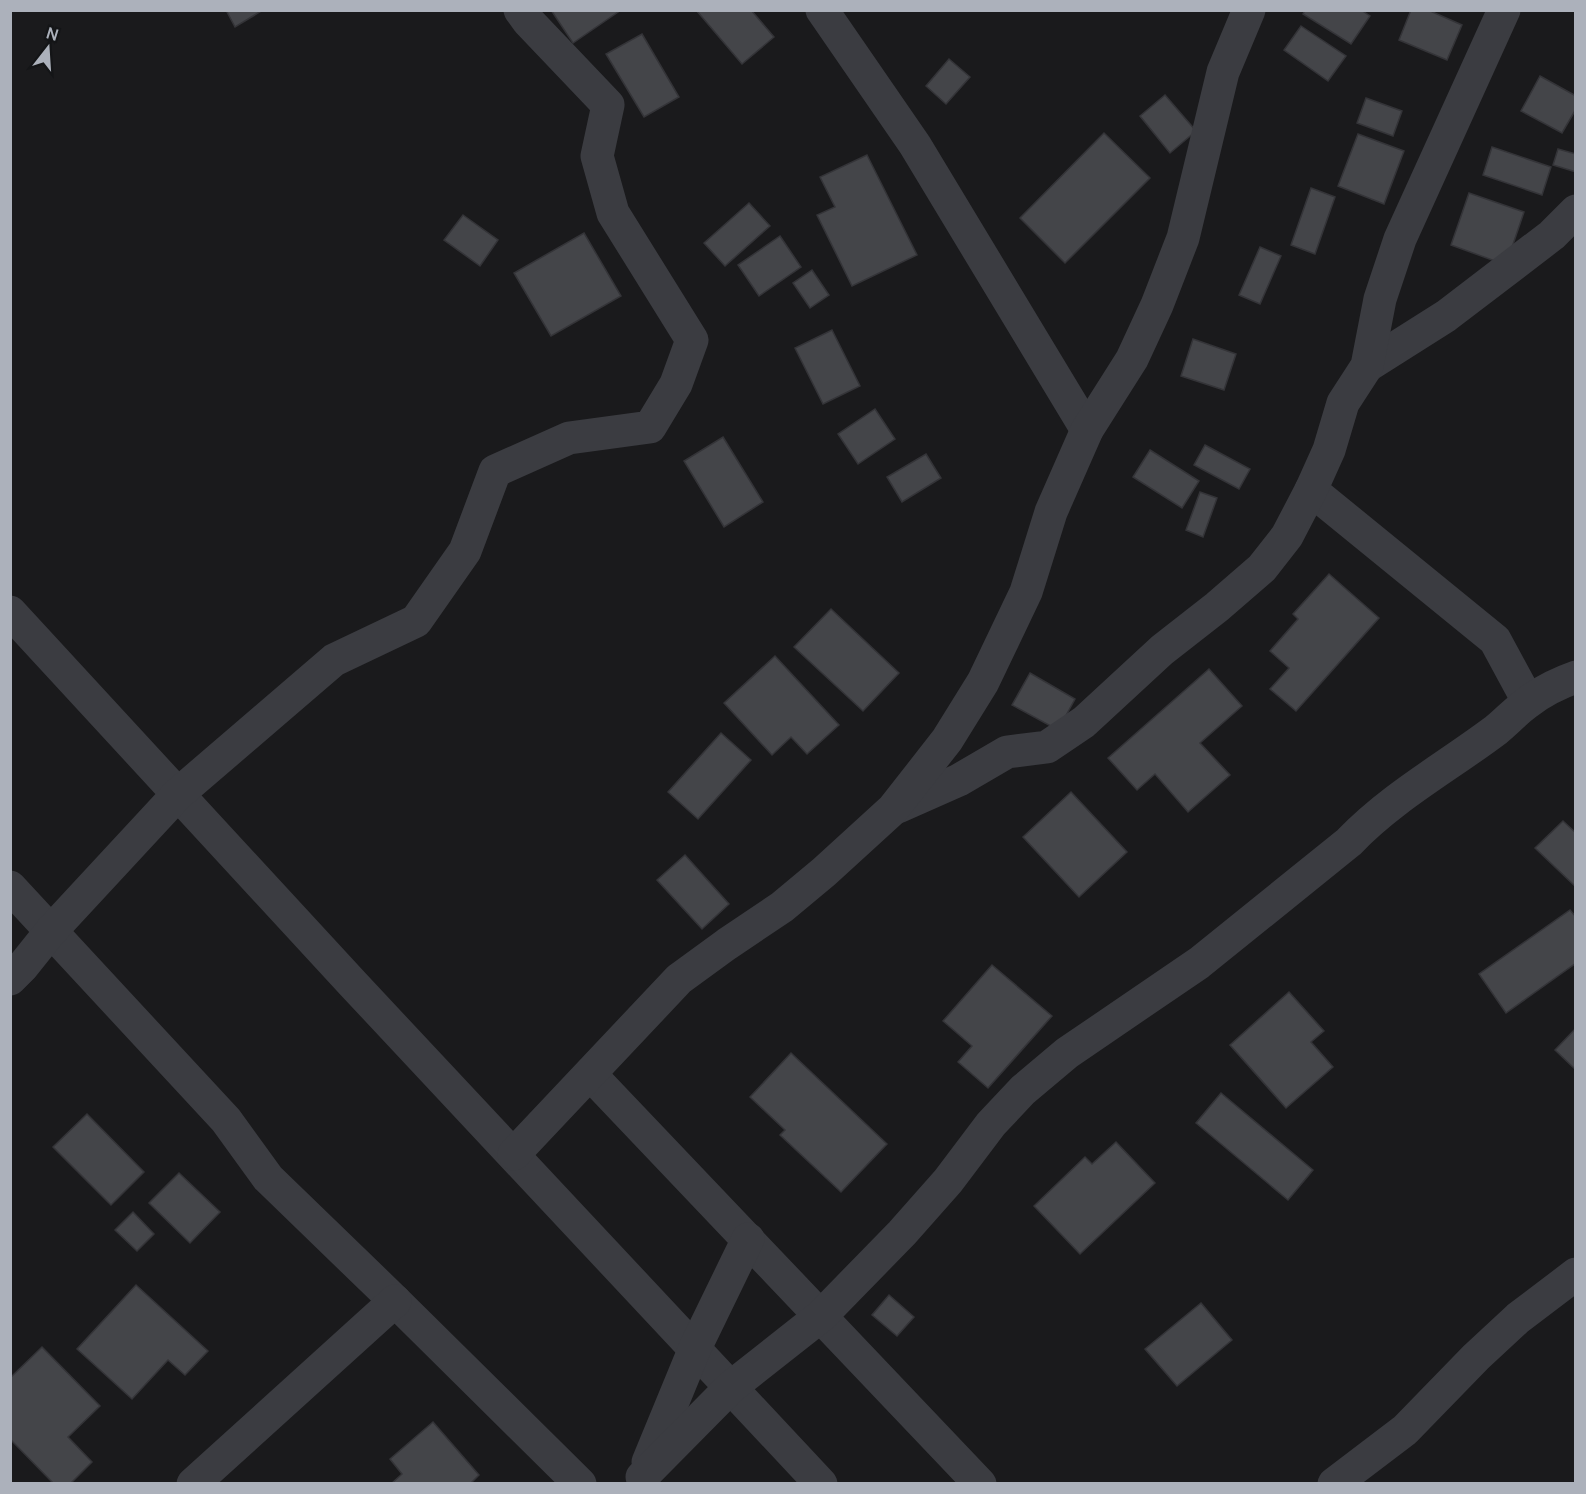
<svg xmlns="http://www.w3.org/2000/svg" width="1586" height="1494" font-family="Manrope,sans-serif">
  <style>
    .building { fill: #444549; stroke: #343438; stroke-width: 1.5 }
    .lines { fill: none; stroke-linecap: round; stroke-linejoin: round }
    .street { stroke: #3b3c41; stroke-width: 33 }
  </style>
  <rect width="100%" height="100%" fill="#1a1a1c"/>
  <g class="building">
    <path d="M226,10H263L235,27Z"/>
    <path d="M551,10H621L573,43Z"/>
    <path d="M696,10H751L774,37L742,64Z"/>
    <path d="M1305,10H1361L1370,16L1351,44L1303,14Z"/>
    <path d="M1411,10H1428L1462,25L1447,60L1399,40Z"/>
    <path d="M1301,26L1346,56L1328,81L1284,50Z"/>
    <path d="M642,34L679,97L644,117L606,54Z"/>
    <path d="M949,59L970,77L946,104L926,86Z"/>
    <path d="M1540,76L1576,96V109L1562,133L1521,111Z"/>
    <path d="M1165,95L1196,131L1170,153L1140,116Z"/>
    <path d="M1366,98L1402,111L1393,136L1357,123Z"/>
    <path d="M1104,133L1150,178L1065,263L1020,218Z"/>
    <path d="M1358,134L1404,151L1384,204L1338,186Z"/>
    <path d="M1492,147L1551,167L1542,195L1483,175Z"/>
    <path d="M1558,149L1576,154V172L1553,165Z"/>
    <path d="M867,155L917,255L852,286L817,215L835,207L820,177Z"/>
    <path d="M1311,188L1335,197L1315,254L1291,245Z"/>
    <path d="M1469,193L1524,212L1506,265L1451,245Z"/>
    <path d="M749,203L770,226L725,266L704,243Z"/>
    <path d="M463,215L498,240L480,266L444,240Z"/>
    <path d="M584,233L621,296L551,336L514,273Z"/>
    <path d="M780,236L801,267L759,296L738,265Z"/>
    <path d="M1260,247L1281,256L1260,304L1239,295Z"/>
    <path d="M812,270L829,295L810,308L793,283Z"/>
    <path d="M832,330L860,386L823,404L795,348Z"/>
    <path d="M1193,339L1236,354L1224,390L1181,376Z"/>
    <path d="M875,409L895,439L858,464L838,434Z"/>
    <path d="M723,437L763,502L724,527L684,461Z"/>
    <path d="M1205,445L1250,469L1239,489L1194,465Z"/>
    <path d="M1150,450L1199,481L1182,508L1133,477Z"/>
    <path d="M926,454L941,478L902,502L887,477Z"/>
    <path d="M1200,492L1217,498L1203,537L1186,530Z"/>
    <path d="M1329,574L1379,618L1296,711L1270,689L1289,668L1270,651L1298,619L1293,614Z"/>
    <path d="M831,609L899,673L863,711L794,647Z"/>
    <path d="M775,656L839,725L807,754L791,737L772,755L724,703Z"/>
    <path d="M1209,669L1242,706L1200,743L1230,775L1188,812L1155,774L1137,790L1108,758Z"/>
    <path d="M1030,673L1075,699L1058,730L1012,705Z"/>
    <path d="M721,733L751,760L698,819L668,792Z"/>
    <path d="M1071,792L1127,852L1079,897L1023,837Z"/>
    <path d="M1563,821L1576,833V887L1535,848Z"/>
    <path d="M685,855L729,904L702,929L657,880Z"/>
    <path d="M1570,910L1576,917V963L1506,1013L1479,974Z"/>
    <path d="M992,965L1052,1016L988,1088L958,1062L972,1046L943,1021Z"/>
    <path d="M1289,992L1324,1031L1311,1042L1333,1067L1286,1108L1230,1045Z"/>
    <path d="M1576,1028V1070L1555,1050Z"/>
    <path d="M791,1053L887,1144L841,1192L780,1135L785,1130L750,1097Z"/>
    <path d="M1221,1093L1313,1170L1288,1200L1196,1123Z"/>
    <path d="M87,1114L144,1172L111,1205L53,1147Z"/>
    <path d="M1116,1142L1155,1183L1080,1254L1034,1206L1085,1157L1092,1164Z"/>
    <path d="M179,1173L220,1212L190,1243L149,1203Z"/>
    <path d="M133,1212L154,1234L137,1251L115,1230Z"/>
    <path d="M136,1285L208,1351L185,1375L168,1360L132,1399L77,1349Z"/>
    <path d="M889,1295L914,1317L897,1336L872,1315Z"/>
    <path d="M1201,1303L1232,1340L1177,1386L1145,1349Z"/>
    <path d="M42,1347L100,1406L68,1437L92,1462L70,1484H54L10,1439V1378Z"/>
    <path d="M433,1422L479,1475L470,1484H391L402,1474L390,1459Z"/>
  </g>
  <g class="lines">
    <g class="street">
      <path d="M822,10L915,145L1087,430"/>
      <path d="M1367,366L1446,316L1552,235L1576,211"/>
      <path d="M1311,490L1495,640L1528,701"/>
      <path d="M10,612L353,984L821,1484"/>
      <path d="M898,807L959,780L1007,752L1047,747L1084,722L1162,650L1217,607L1262,568L1287,536L1311,490L1329,450L1343,403L1367,366L1380,299L1400,239L1504,10"/>
      <path d="M10,887L226,1120L268,1178L395,1301L580,1484"/>
      <path d="M10,979L23,966L51,931L178,794L334,660L416,621L465,551L495,471L569,438L650,427L676,384L692,340L613,213L597,156L608,105L528,21L520,10"/>
      <path d="M590,1074L980,1484"/>
      <path d="M514,1154L679,979L727,944L782,907L824,872L893,809L947,740L983,682L1026,592L1051,512L1087,430L1132,359L1157,305L1183,238L1223,72L1249,10"/>
      <path d="M648,1462L695,1348L748,1239"/>
      <path d="M642,1477L731,1387L821,1316L902,1233L948,1181L991,1124L1023,1090L1067,1053L1199,963L1349,842C1392,797 1447,767 1496,730C1506,722 1516,711 1527,703C1541,692 1559,683 1576,677"/>
      <path d="M193,1484L395,1301"/>
      <path d="M1334,1484L1405,1430L1476,1357L1518,1318L1576,1274"/>
    </g>
  </g>
  <rect width="1586" height="1494" fill="none" stroke="#acb1bb" stroke-width="24"/>
  <g transform="translate(48 48) rotate(17)" stroke="#141517" stroke-width="4.5" paint-order="stroke">
  <path d="M0-4.5L10 22L0 15L-10 22Z" fill="#acb1bb"/>
  <text y="-9" font-size="16" font-weight="bold" text-anchor="middle" fill="#acb1bb">N</text>
  </g>
</svg>
